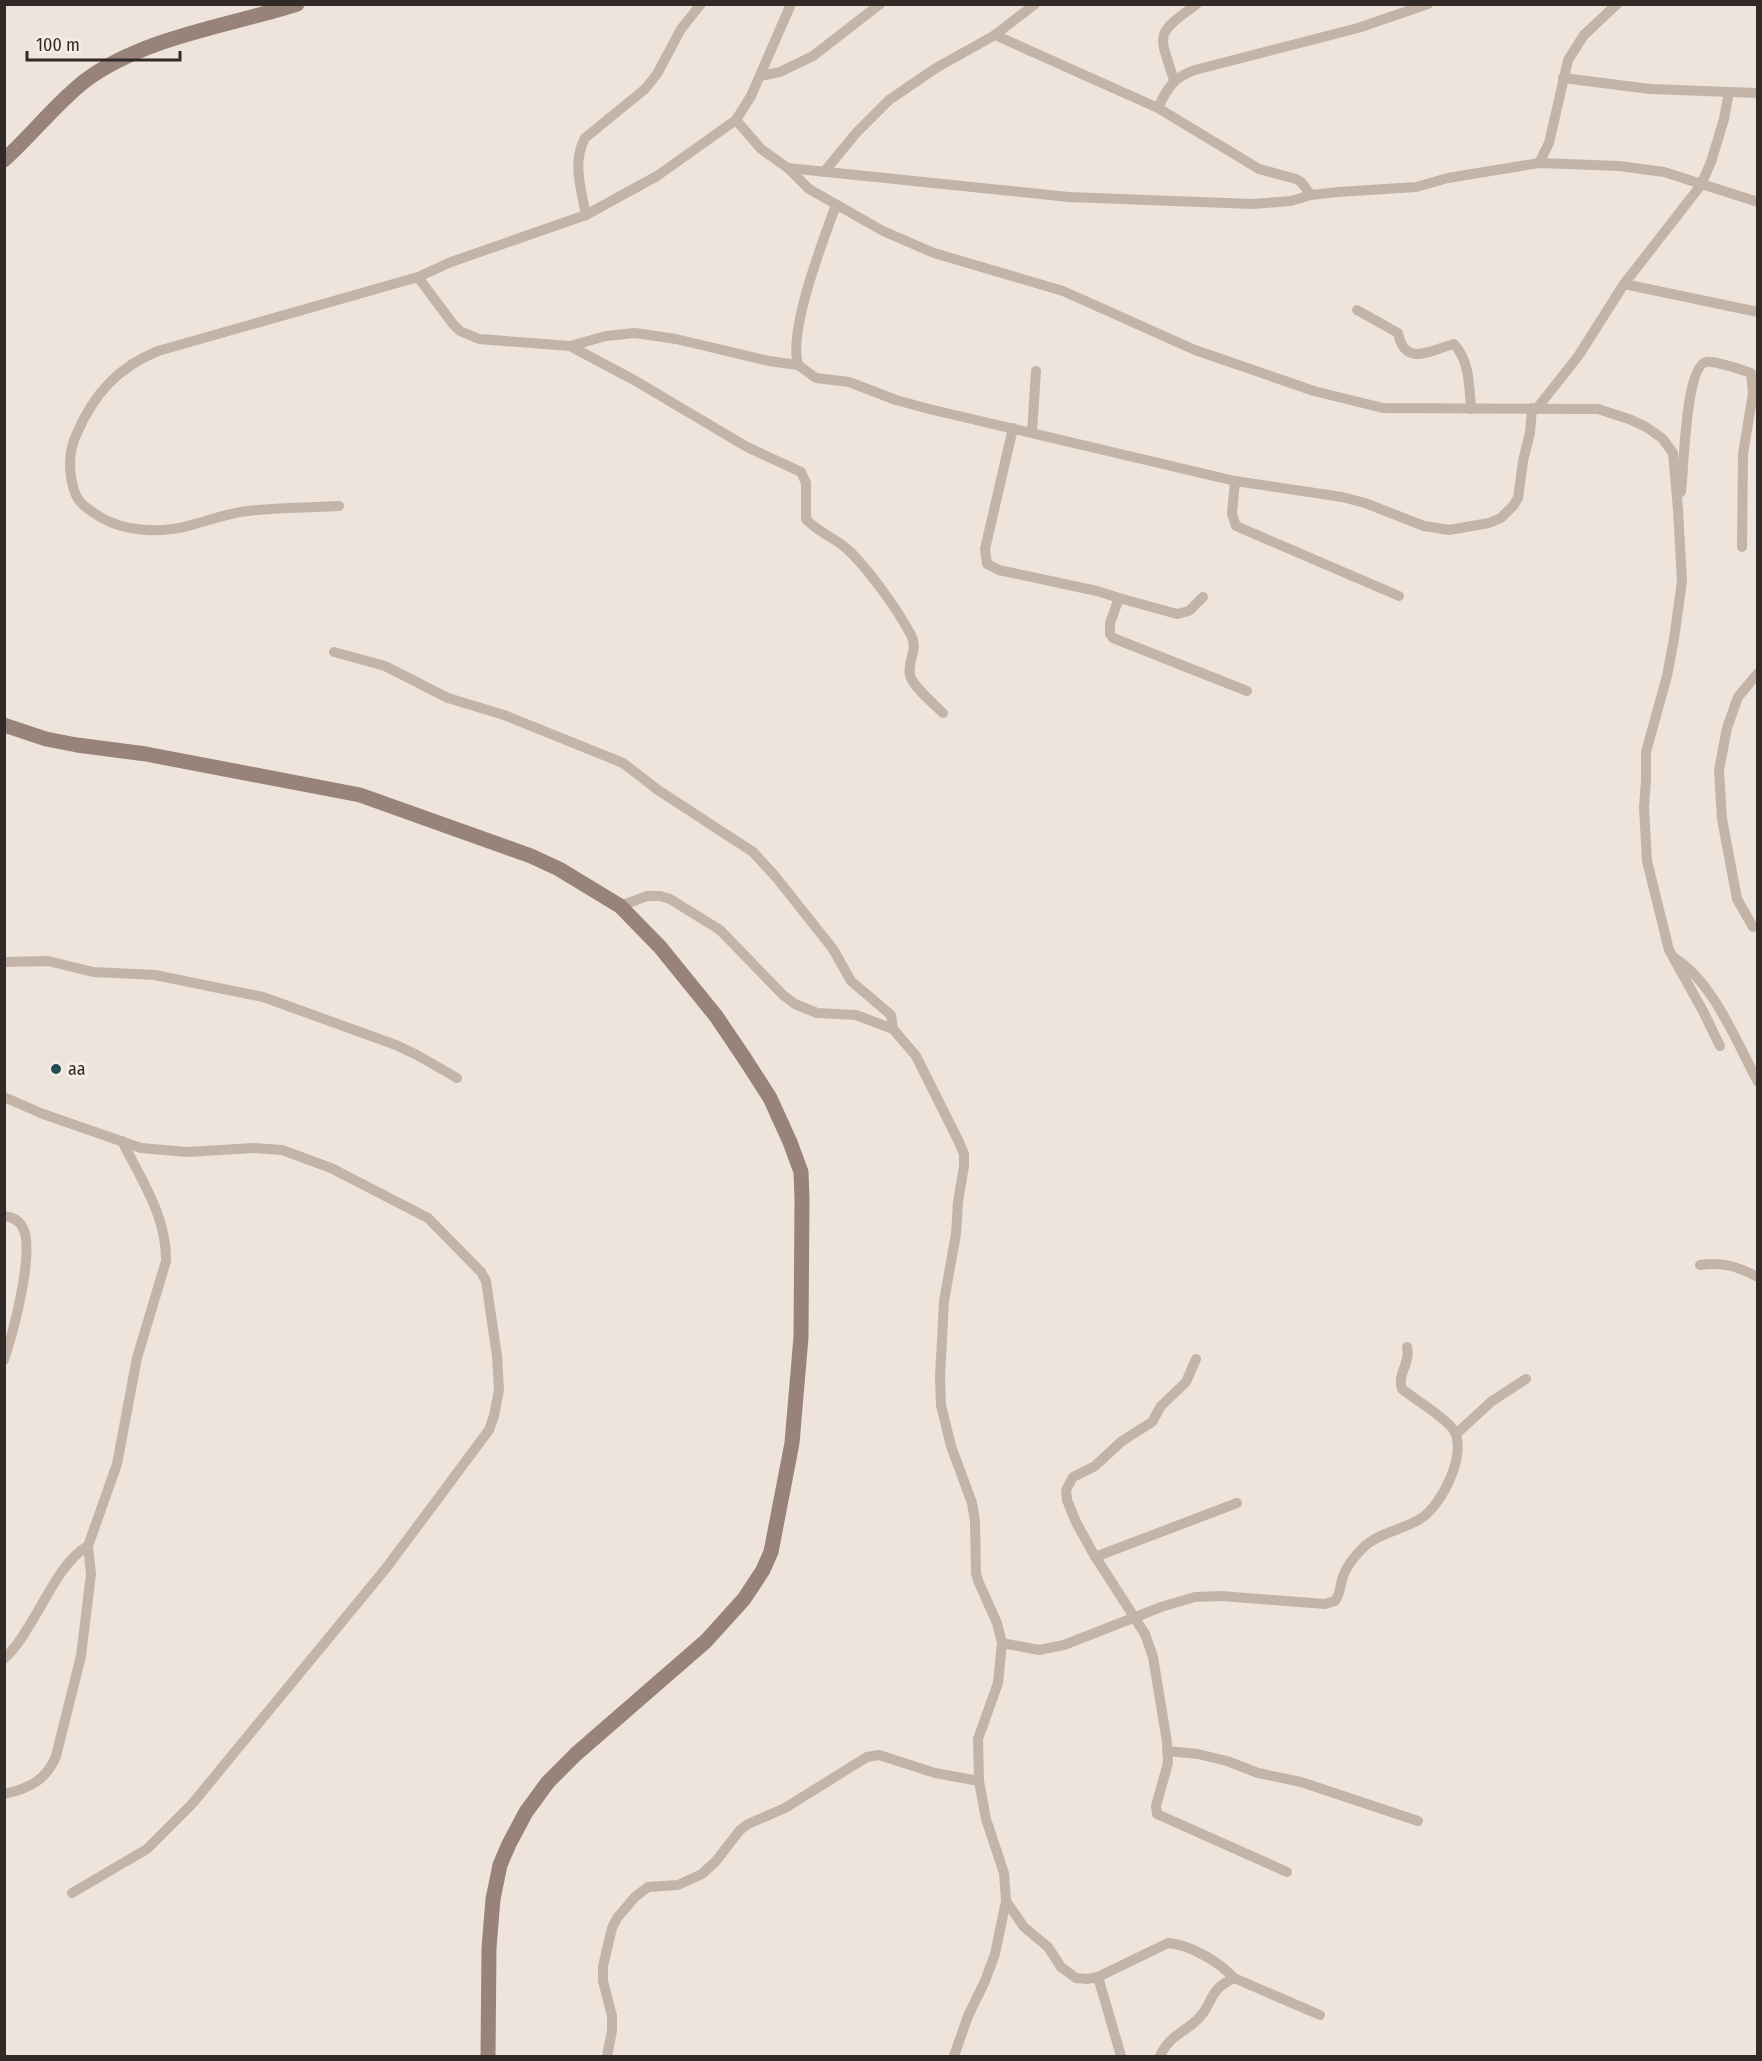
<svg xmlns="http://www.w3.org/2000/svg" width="1762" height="2061" font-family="'Fira Sans Condensed',sans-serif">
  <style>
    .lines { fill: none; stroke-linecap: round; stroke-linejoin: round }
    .street { stroke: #c4b4a8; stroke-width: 10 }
    .secondary { stroke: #98837a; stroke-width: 15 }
    .poi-dot { fill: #224e4f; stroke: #f6eee6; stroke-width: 2 }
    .labels { text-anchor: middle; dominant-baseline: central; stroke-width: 6; stroke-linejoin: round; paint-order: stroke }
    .poi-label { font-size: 18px; fill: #322a27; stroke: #f6eee6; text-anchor: start }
  </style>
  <rect width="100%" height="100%" fill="#eee4db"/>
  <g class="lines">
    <g class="street">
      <path d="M701,4L681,29L657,74L645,89L585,138C572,162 581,189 586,215L657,176L736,120L761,149L788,168L809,189L883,231L934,253L1063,291L1195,350L1314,391L1383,408L1598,409L1629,419L1646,427L1662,438L1673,453L1678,510L1682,581L1674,639L1667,676L1646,752V780L1644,807L1647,861L1669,950L1703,1011L1720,1046"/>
      <path d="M995,35L1158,108"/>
      <path d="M760,76L780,72L813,56L880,4"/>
      <path d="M1563,78L1650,89L1758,93"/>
      <path d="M1174,80C1158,31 1155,35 1197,4"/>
      <path d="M736,120L751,96L791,4"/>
      <path d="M1539,163L1549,143L1568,60L1584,35L1617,4"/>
      <path d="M788,168L1069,197L1252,204L1291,201L1311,195L1338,192L1416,187L1448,178L1539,163L1619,166L1664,172L1758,202"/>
      <path d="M824,172L857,132L889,100L936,68L995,35L1035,4"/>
      <path d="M1311,195L1301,182L1296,179L1259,169L1158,108C1167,88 1174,77 1195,70L1358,28L1428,4"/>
      <path d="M586,215L451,262L418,277L453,324L460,331L479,339L570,346L606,336L635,333L676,339L769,361L798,365C788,330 823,241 836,205"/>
      <path d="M1624,284L1758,312"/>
      <path d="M1357,310L1398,333C1405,368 1431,350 1454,344C1470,362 1469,385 1471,409"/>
      <path d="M570,346L634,380L747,447L801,472L806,483V519C817,532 834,537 847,549C867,567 898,610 911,635C919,650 907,659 910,675C912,686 934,704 943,713"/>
      <path d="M798,365L816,378L849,382L896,400L929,409L1235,481L1342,497L1365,503L1424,526L1449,530L1489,523L1501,518L1513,506L1518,498L1523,461L1530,433L1532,408"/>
      <path d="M1538,407L1579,355L1624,284L1701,185L1711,162L1724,119L1729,92"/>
      <path d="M1013,428L985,549L987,564L999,570L1097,591L1119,598L1110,623V634L1113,638L1247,691"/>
      <path d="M1032,432L1036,371"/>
      <path d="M1235,481L1232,514L1236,526L1399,596"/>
      <path d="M1681,492C1684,470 1685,367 1706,362C1714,360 1741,370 1751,373L1753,393L1743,454L1742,547"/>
      <path d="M339,506C309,508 278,507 248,511C229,513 213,519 195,524C163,534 122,533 94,513C85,507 77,501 74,490C68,470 68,452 77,433C94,394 118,367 158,351L418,277"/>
      <path d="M1119,598L1177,614L1189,611L1203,597"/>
      <path d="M334,652L385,666L448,698L504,715L623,763L658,790L753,852L775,876L833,949L851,981L891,1015L893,1029"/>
      <path d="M1753,927L1737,899L1722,819L1719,770L1727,728L1738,697L1758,673"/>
      <path d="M1676,959C1714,984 1736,1041 1758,1082"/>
      <path d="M4,962L48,961L93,972L155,975L263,997L396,1045L417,1055L457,1078"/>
      <path d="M4,1097L43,1114L141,1148L187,1152L254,1148L282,1150L331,1168L428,1218L481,1272L486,1281L497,1356L499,1390L494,1416L489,1430L387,1567L192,1804L147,1849L72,1893"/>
      <path d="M4,1216C13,1217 19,1220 23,1228C35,1252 13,1333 4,1360"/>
      <path d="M1700,1265C1724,1262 1736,1266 1758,1277"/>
      <path d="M1196,1359L1186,1382L1161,1406L1152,1422L1122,1441L1095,1466L1073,1477L1066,1490L1067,1500L1076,1522L1093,1553L1145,1634L1153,1657L1167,1742L1168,1763L1156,1806L1157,1814L1287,1872"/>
      <path d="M1456,1434L1492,1401L1526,1379"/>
      <path d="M1095,1557L1237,1503"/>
      <path d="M1002,1643L1039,1650L1064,1645L1161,1607L1195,1597L1221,1596L1325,1604L1335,1601C1341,1593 1340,1583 1344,1574C1348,1564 1358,1552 1366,1545C1383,1531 1403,1530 1420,1519C1441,1507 1469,1452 1453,1429C1443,1416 1416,1400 1402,1389C1397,1373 1411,1363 1407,1347"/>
      <path d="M4,1659C13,1650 21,1640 27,1629C44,1604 62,1560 88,1546"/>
      <path d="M1167,1751L1198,1754L1227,1761L1258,1773L1301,1782L1418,1821"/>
      <path d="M4,1794C28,1789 47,1780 56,1756L81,1656L91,1574L88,1546L117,1464L137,1358L166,1261C167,1217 141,1179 122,1141"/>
      <path d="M1006,1901L1024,1927L1048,1947L1061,1967L1076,1978L1087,1979L1098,1977L1168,1943C1191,1945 1219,1962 1234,1978L1320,2015"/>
      <path d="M1098,1977L1121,2056"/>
      <path d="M607,2056L612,2031V2016L603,1981V1966L612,1928L617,1918L635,1897L648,1887L678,1885L702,1874L716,1861L740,1830L748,1824L785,1808L867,1757L879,1755L935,1773L979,1781L978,1739L998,1683L1002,1643L997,1623L979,1583L976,1574L975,1521L972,1503L951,1446L941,1405L940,1377L944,1301L956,1234L958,1202L964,1166V1154L959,1142L916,1056L893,1029L856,1015L817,1013L795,1004L783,995L720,930L670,899L660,896H647L620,906"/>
      <path d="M954,2056L968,2016L985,1981L995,1954L1006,1901L1004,1873L986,1819L979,1781"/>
      <path d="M1160,2056C1170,2035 1181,2035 1197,2020C1215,2003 1206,1991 1234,1978"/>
    </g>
    <g class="secondary">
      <path d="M4,160C33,134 56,103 86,80C144,37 229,26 297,4"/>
      <path d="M4,725L46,739L77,745L146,754L360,795L531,856L559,869L620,906L660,947L716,1016L745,1059L770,1098L790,1142L801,1172L802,1199L801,1337L792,1443L771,1552L763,1570L744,1599L706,1641L576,1754L548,1782L526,1812L509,1844L500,1865L493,1899L489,1948L488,2056"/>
    </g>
  </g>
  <circle class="poi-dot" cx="56" cy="1069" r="6"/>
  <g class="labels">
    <g class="poi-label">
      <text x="68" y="1069">aa</text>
    </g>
  </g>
  <rect width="1762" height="2061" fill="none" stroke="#322a27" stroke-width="12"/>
  <path d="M27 51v9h153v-9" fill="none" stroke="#322a27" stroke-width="3"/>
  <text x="36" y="51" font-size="18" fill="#322a27" stroke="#f6eee6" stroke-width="4.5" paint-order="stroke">100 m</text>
</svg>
